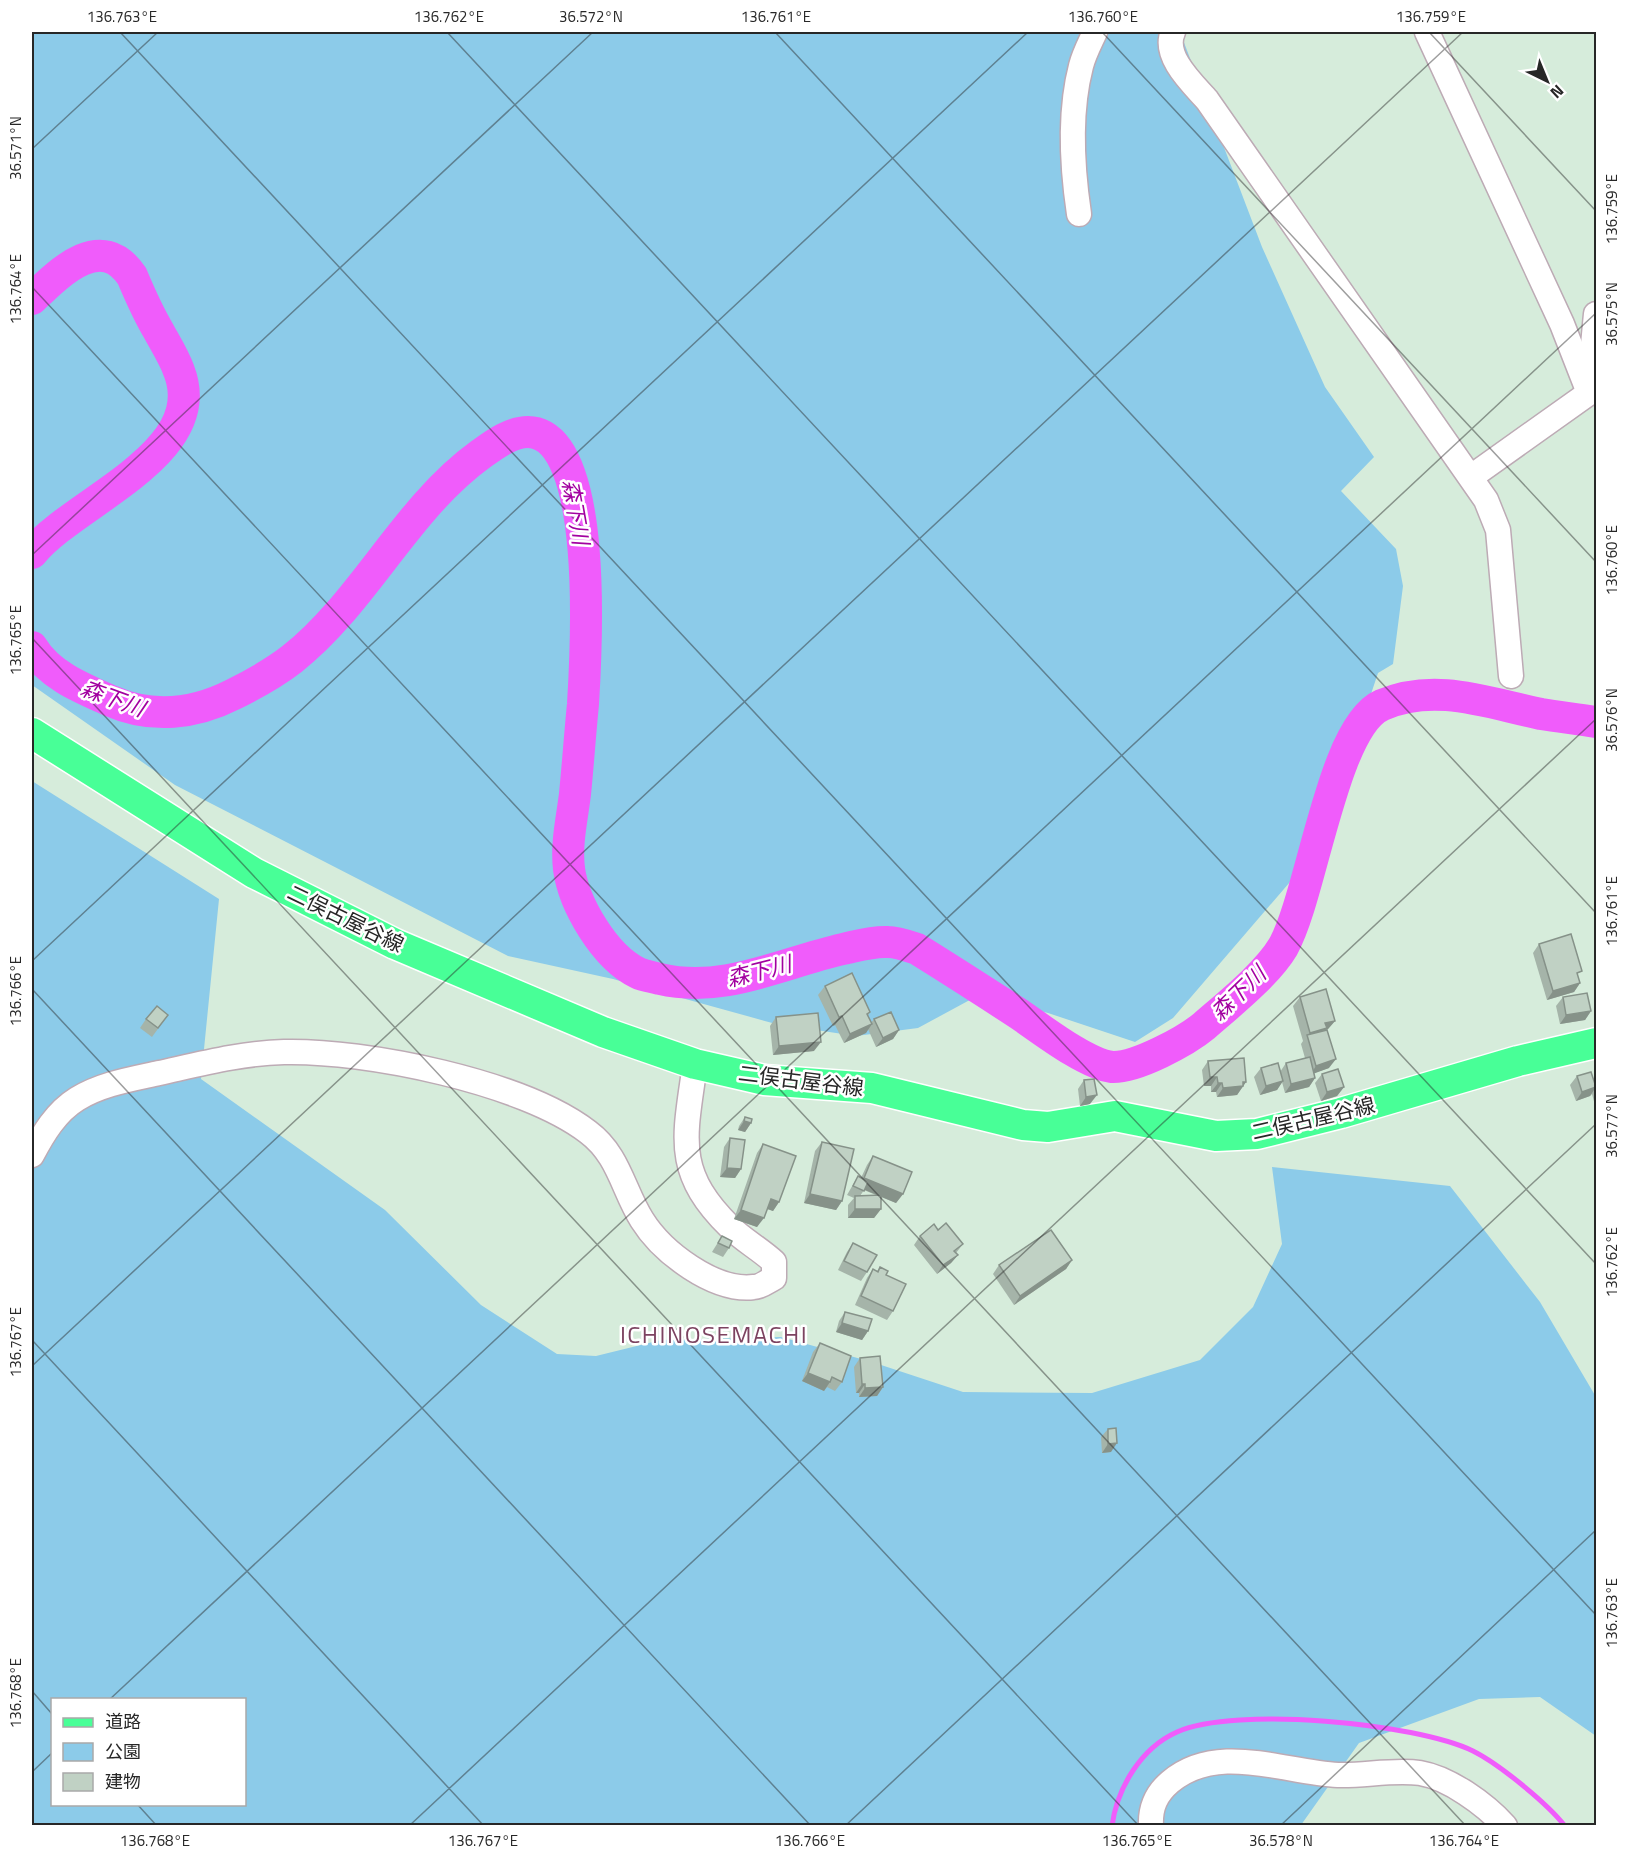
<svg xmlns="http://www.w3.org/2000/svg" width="1628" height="1857" font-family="'Titillium Web','Noto Sans JP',sans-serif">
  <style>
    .green { fill: #8ccbe9; fill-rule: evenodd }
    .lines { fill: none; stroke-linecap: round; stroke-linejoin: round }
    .stream { stroke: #f05cfb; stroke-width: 5 }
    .river { stroke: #f05cfb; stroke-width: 32 }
    .minor-casing { stroke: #bdabb5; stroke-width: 27 }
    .major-casing { stroke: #fff; stroke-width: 33 }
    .minor { stroke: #fff; stroke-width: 24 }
    .major { stroke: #48ff97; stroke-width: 30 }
    .wall { fill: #a5b4a9; fill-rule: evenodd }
    .shaded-wall { fill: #869289 }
    .building { fill: #c0d1c4; stroke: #869289; stroke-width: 1.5 }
    .ticks { fill: none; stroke: #272727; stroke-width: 1.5; stroke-opacity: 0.45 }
    .labels { text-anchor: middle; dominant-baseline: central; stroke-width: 5; stroke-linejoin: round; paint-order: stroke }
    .street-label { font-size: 21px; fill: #272727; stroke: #fff }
    .water-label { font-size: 22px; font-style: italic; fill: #a200a0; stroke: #fff }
    .quarter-label { font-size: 24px; letter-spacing: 1.5px; fill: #7c4360; stroke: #fff }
    .neatline { fill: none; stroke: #272727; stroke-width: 2 }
    .ticks-label { font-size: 15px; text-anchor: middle; fill: #272727 }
  </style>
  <rect width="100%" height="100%" fill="#d6ecdb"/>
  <g class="green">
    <path d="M32,32H1180L1262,247L1325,387L1374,457L1341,491L1396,549L1403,586L1393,664L1378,673L1320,847L1173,1018L1135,1042L1048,1013L979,995L918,1028L856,1036L776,1024L613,979L508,956L175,785L32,685Z"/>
    <path d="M32,781L219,899L201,1079L385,1210L481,1305L557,1354L596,1356L661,1340L781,1337L872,1362L963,1392L1092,1393L1200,1360L1253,1307L1282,1244L1272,1167L1450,1186L1540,1302L1596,1397V1736L1540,1697L1479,1699L1359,1743L1301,1825H32ZM52,1700H244V1804H52Z"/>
  </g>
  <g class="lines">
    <path class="stream" d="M1112,1826C1117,1788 1141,1748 1177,1732C1236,1706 1415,1723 1473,1751C1499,1764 1547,1803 1565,1826"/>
    <g class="river">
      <path d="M32,299C59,273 101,230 132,276C140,295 148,313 158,330C165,343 174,357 179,371C211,454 74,501 32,553"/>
      <path d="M32,647C49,675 81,688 111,701C152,719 195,714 234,694C254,684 274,673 292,659C365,601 405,509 481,454C495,444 511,432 528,432C600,433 586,655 583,704C580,734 578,764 575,794C572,819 566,843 569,869C574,905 605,957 638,973C644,976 653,977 660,979C724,994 781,963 843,949C857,946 873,941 888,942C897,942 908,946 917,949C951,970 985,992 1019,1014C1041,1029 1086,1064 1112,1067C1136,1068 1186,1041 1204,1026C1228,1005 1267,974 1283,947C1312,896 1332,727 1382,705C1435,682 1488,703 1541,714C1559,717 1578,719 1596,722"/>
    </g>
    <defs>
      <g id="minor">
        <path d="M1173,32C1162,56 1193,84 1207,100L1486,500L1498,530L1511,676"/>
        <path d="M1427,32L1562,324L1589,393"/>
        <path d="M1079,214C1072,167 1069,112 1081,66C1084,54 1090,43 1095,32"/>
        <path d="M1589,387L1596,314"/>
        <path d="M1471,477L1589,393"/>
        <path d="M32,1155C43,1134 56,1112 77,1099C101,1084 132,1079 159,1073C200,1064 242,1053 284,1052C366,1050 523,1082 588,1132C619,1155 623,1190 642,1220C662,1252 714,1292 754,1287C761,1287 768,1281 774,1278V1262C760,1249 743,1240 730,1227C673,1171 685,1137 695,1064"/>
        <path d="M1151,1826C1150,1807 1156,1794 1170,1782C1217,1742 1282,1772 1338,1775C1364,1776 1394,1769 1420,1773C1449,1778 1485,1804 1505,1826"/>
      </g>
      <path id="major" d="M32,733L254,873L395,944L603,1032L695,1064L764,1080L872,1088L1023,1125L1048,1127L1115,1116L1216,1136L1257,1134L1341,1113L1518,1061L1596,1043"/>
    </defs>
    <use href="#minor" class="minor-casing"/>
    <use href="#major" class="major-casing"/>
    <use href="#minor" class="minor"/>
    <use href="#major" class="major"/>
  </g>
  <g class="wall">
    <path d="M1539,944L1580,983L1574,992L1547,1000L1533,953Z"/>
    <path d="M825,986L870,1012L868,1016L871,1023L874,1019L899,1030L893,1039L876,1047L868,1029L866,1033L844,1043L835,1025L833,1026L818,995Z"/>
    <path d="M1300,997L1335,1021L1328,1029L1325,1031L1329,1068L1314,1073L1315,1078L1309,1087L1285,1093L1282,1082L1277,1090L1260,1095L1254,1077L1261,1068L1280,1072L1286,1063L1305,1058L1301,1044L1303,1041L1293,1006Z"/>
    <path d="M1563,997L1591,1011L1585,1020L1560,1024L1556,1006Z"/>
    <path d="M168,1015L152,1037L140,1028L146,1019Z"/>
    <path d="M776,1017L814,1051L773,1055L770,1026Z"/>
    <path d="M1208,1061L1246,1082L1237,1095L1217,1097L1216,1092H1211V1086H1204L1202,1070Z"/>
    <path d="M1322,1074L1344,1087L1337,1096L1321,1101L1315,1083Z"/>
    <path d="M1577,1076L1596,1087V1109L1592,1094L1590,1096L1576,1101L1570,1085Z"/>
    <path d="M1084,1080L1090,1104L1080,1106L1078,1089Z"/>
    <path d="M745,1117L751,1123L745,1132L738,1130L739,1126Z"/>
    <path d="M730,1138L741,1169L735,1178L720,1177L724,1147Z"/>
    <path d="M822,1142L842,1201L836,1210L804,1203L815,1151Z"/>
    <path d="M763,1144L779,1202L773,1211L767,1209L757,1227L734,1219L757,1153Z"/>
    <path d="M873,1156L903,1194L896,1203L881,1197V1209L874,1218H848V1205L854,1198L847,1195L858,1176L861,1178L867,1165ZM864,1190L878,1196H860Z"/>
    <path d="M938,1230L963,1244L956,1253L958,1255L951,1263L937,1274L914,1245L920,1236Z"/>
    <path d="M722,1236L729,1248L723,1257L712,1252Z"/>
    <path d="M853,1243L867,1272L861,1281L838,1270L847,1252Z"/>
    <path d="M1072,1260L1066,1269L1014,1305L993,1274L999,1265Z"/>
    <path d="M880,1267L886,1275L893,1311L887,1320L855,1305L867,1278L873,1269L877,1271Z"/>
    <path d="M845,1312L868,1331L862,1340L836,1332L839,1321Z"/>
    <path d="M820,1343L842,1382L835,1391L827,1387L824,1391L802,1381L813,1352Z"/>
    <path d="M860,1358L883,1387L877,1396L859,1397V1393H856L854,1367Z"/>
    <path d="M1108,1429L1111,1452L1102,1453L1101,1437Z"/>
  </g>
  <g class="shaded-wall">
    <path d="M1580,983L1574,992L1547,1000L1553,991Z"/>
    <path d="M1591,1011L1585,1020L1560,1024L1566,1015Z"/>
    <path d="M842,1016L835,1025L833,1026L839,1017Z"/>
    <path d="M1335,1021L1328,1029L1307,1036L1310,1033L1325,1023Z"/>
    <path d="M872,1024L866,1033L844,1043L850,1034Z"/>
    <path d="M899,1030L893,1039L876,1047L883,1038Z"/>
    <path d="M821,1042L814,1051L773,1055L779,1046Z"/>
    <path d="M1336,1059L1329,1068L1310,1075L1316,1066Z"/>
    <path d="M1210,1077H1217L1211,1086H1204Z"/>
    <path d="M1315,1078L1309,1087L1285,1093L1291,1084Z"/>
    <path d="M1283,1081L1277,1090L1260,1095L1266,1086Z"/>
    <path d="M1243,1082H1246L1237,1095L1217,1097L1223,1088Z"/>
    <path d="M1218,1083H1222L1216,1092H1211Z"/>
    <path d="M1344,1087L1337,1096L1321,1101L1327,1092Z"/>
    <path d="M1596,1087L1590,1096L1576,1101L1582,1092Z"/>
    <path d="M1097,1095L1090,1104L1080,1106L1086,1097Z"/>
    <path d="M744,1121L751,1123L745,1132L738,1130Z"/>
    <path d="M727,1168L741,1169L735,1178L720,1177Z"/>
    <path d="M864,1178L903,1194L896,1203L858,1187Z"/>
    <path d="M810,1194L842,1201L836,1210L804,1203Z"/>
    <path d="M771,1199L779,1202L773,1211L765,1208Z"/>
    <path d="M855,1209H881L874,1218H848Z"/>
    <path d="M741,1210L764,1218L757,1227L734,1219Z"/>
    <path d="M958,1255L951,1263L937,1274L943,1265Z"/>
    <path d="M1072,1260L1066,1269L1014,1305L1020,1296Z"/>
    <path d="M842,1323L868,1331L862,1340L836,1332Z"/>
    <path d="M808,1373L830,1382L824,1391L802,1381Z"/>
    <path d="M862,1384H865L859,1393H856Z"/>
    <path d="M883,1387L877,1396L859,1397L865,1388Z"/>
    <path d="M1117,1443L1111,1452L1102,1453L1108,1444Z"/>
  </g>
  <g class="building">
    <path d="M1571,934L1582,971L1577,973L1580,983L1553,991L1539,944Z"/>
    <path d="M852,973L870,1012L867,1014L872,1024L850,1034L842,1016L839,1017L825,986Z"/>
    <path d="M1326,989L1335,1021L1325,1023L1327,1028L1310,1033L1300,997Z"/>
    <path d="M1587,993L1591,1011L1566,1015L1563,997Z"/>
    <path d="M157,1006L168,1015L158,1028L146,1019Z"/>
    <path d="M891,1012L899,1030L883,1038L874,1019Z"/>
    <path d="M818,1013L821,1042L779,1046L776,1017Z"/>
    <path d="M1327,1030L1336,1059L1316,1066L1307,1035Z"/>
    <path d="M1310,1057L1315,1078L1291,1084L1286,1063Z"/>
    <path d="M1244,1058L1246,1082H1243V1086L1223,1088L1222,1083H1218L1217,1077H1210L1208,1061Z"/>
    <path d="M1278,1063L1283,1081L1266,1086L1261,1068Z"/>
    <path d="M1338,1069L1344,1087L1327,1092L1322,1074Z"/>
    <path d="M1591,1072L1596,1087L1582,1092L1577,1076Z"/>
    <path d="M1094,1079L1097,1095L1086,1097L1084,1080Z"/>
    <path d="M745,1117L752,1119L751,1123L744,1121Z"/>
    <path d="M730,1138L745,1140L741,1169L727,1168Z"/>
    <path d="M822,1142L854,1149L842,1201L810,1194Z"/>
    <path d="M763,1144L796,1156L779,1202L771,1199L764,1218L741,1210Z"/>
    <path d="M873,1156L912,1172L903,1194L864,1178Z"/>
    <path d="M858,1176L868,1182L864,1191L853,1186Z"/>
    <path d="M881,1195V1209H855V1196Z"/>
    <path d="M946,1223L963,1244L954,1251L958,1255L943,1265L920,1236L934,1224L938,1230Z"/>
    <path d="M1051,1230L1072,1260L1020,1296L999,1265Z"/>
    <path d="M722,1236L732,1241L729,1248L718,1243Z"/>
    <path d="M853,1243L877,1255L867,1272L844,1261Z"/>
    <path d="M880,1267L888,1271L886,1275L906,1284L893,1311L861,1296L873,1269L878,1272Z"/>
    <path d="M845,1312L872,1319L868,1331L842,1323Z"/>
    <path d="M820,1343L851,1356L842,1382L832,1377L830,1382L808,1373Z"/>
    <path d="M880,1356L883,1387L865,1388V1384H862L860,1358Z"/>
    <path d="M1116,1428L1117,1443L1108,1444V1429Z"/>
  </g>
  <path class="ticks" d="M120,32L1596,1615M447,32L1596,1264M775,32L1596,913M1102,32L1596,562M1429,32L1596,211M32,149L158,32M32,287L1466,1826M32,555L593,32M32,638L1139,1826M32,961L1028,32M32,989L811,1826M32,1340L484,1826M32,1366L1463,32M32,1691L52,1714M109,1700L1596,313M32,1772L52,1753M137,1804L157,1826M409,1826L1596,719M845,1826L1596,1124M1280,1826L1596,1530"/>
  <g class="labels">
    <g class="street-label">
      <text transform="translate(346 918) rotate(26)">二俣古屋谷線</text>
      <text transform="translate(801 1080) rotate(7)">二俣古屋谷線</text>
      <text transform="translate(1313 1118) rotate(-13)">二俣古屋谷線</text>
    </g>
    <g class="water-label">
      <text transform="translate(576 512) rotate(80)">森下川</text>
      <text transform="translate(113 698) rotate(20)">森下川</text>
      <text transform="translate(759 971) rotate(-14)">森下川</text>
      <text transform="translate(1238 993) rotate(-44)">森下川</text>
    </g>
    <g class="quarter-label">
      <text x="714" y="1334">ICHINOSEMACHI</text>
    </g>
  </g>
  <rect width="1628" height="1857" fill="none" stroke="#ffffff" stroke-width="66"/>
  <rect x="51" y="1698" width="195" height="108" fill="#ffffff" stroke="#a9a9a9" stroke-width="1.5"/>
  <rect x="63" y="1718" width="30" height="9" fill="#48ff97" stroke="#a9a9a9" stroke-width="1.5"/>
  <text x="105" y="1728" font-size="18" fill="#272727">道路</text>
  <rect x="63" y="1743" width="30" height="18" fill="#8ccbe9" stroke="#a9a9a9" stroke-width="1.5"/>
  <text x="105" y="1758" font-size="18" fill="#272727">公園</text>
  <rect x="63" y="1773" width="30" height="18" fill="#c0d1c4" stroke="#a9a9a9" stroke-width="1.5"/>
  <text x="105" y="1788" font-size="18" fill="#272727">建物</text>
  <g transform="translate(1547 81) rotate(137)" stroke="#ffffff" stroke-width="4.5" paint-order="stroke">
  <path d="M0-4.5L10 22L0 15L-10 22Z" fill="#272727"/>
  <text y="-9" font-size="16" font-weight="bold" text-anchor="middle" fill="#272727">N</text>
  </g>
  <rect x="33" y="33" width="1562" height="1791" class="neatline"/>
  <g class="ticks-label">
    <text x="122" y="22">136.763°E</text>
    <text x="449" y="22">136.762°E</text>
    <text x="591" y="22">36.572°N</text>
    <text x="776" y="22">136.761°E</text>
    <text x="1103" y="22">136.760°E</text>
    <text x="1431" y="22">136.759°E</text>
    <text transform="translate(16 148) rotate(-90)" y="5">36.571°N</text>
    <text transform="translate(1612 209) rotate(-90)" y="5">136.759°E</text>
    <text transform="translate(16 289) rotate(-90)" y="5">136.764°E</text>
    <text transform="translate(1612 314) rotate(-90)" y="5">36.575°N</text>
    <text transform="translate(1612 560) rotate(-90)" y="5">136.760°E</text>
    <text transform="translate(16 640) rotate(-90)" y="5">136.765°E</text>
    <text transform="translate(1612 720) rotate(-90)" y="5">36.576°N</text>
    <text transform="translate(1612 911) rotate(-90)" y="5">136.761°E</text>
    <text transform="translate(16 991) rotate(-90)" y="5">136.766°E</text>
    <text transform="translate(1612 1126) rotate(-90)" y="5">36.577°N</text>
    <text transform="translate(1612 1262) rotate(-90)" y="5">136.762°E</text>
    <text transform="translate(16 1342) rotate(-90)" y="5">136.767°E</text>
    <text transform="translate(1612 1613) rotate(-90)" y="5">136.763°E</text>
    <text transform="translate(16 1693) rotate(-90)" y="5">136.768°E</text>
    <text x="155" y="1846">136.768°E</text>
    <text x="483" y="1846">136.767°E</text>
    <text x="810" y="1846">136.766°E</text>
    <text x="1137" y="1846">136.765°E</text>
    <text x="1281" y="1846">36.578°N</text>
    <text x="1464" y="1846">136.764°E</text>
  </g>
</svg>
